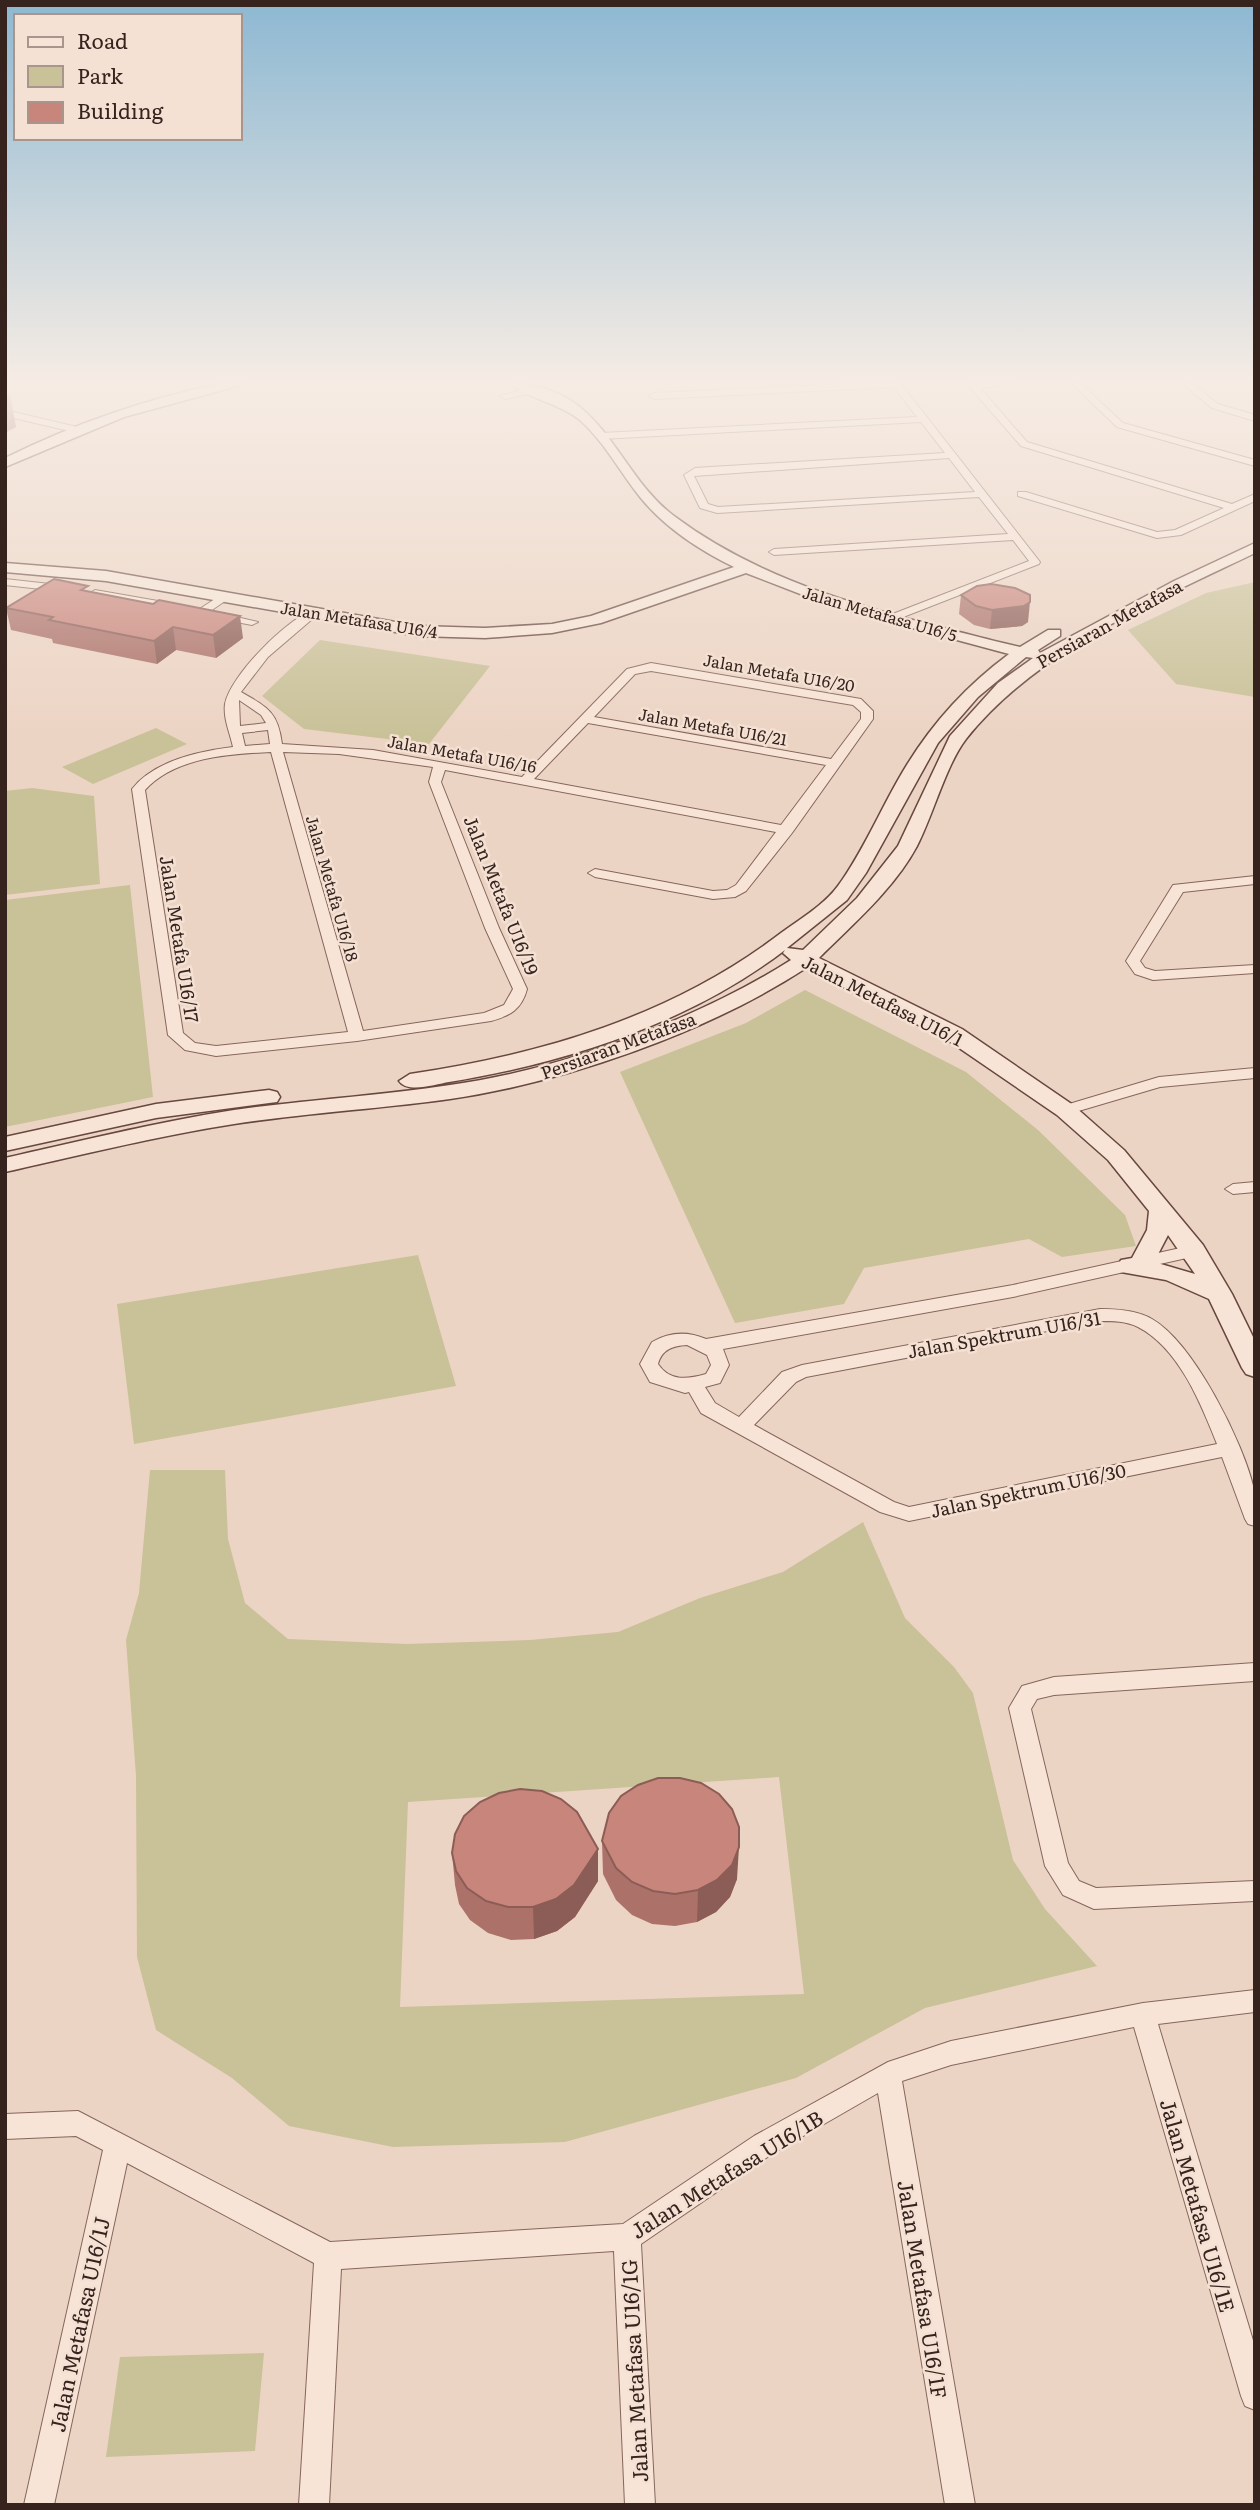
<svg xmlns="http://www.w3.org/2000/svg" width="1260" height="2510" font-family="Literata,serif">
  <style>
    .green { fill: #c9c198; fill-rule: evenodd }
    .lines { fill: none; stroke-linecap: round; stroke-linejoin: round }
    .street-casing { stroke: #85665b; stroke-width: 2 }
    .secondary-casing { stroke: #67473e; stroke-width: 3 }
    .street { fill: #f7e4d6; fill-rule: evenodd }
    .secondary { fill: #f7e4d6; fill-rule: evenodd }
    .wall { fill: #ac726a }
    .shaded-wall { fill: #8c5d56 }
    .building { fill: #c8857b; stroke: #8c5d56; stroke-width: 2 }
    .labels { text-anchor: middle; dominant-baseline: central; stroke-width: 5; stroke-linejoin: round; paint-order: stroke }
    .far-street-label { font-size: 16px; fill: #36231e; stroke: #f4e1d3 }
    .street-label { font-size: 18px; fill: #36231e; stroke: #f4e1d3 }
    .near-street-label { font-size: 21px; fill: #36231e; stroke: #f4e1d3 }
  </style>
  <rect width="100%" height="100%" fill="#ecd4c4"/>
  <g class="green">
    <path d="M1255,582V697L1176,684L1128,630L1206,593Z"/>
    <path d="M320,640L490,666L429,744L304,729L262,696Z"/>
    <path d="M156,728L187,744L93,784L62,767Z"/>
    <path d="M32,788L94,796L100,884L5,895V791Z"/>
    <path d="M130,885L153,1097L5,1127V900Z"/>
    <path d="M805,990L966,1072L1038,1130L1125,1215L1136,1246L1062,1257L1029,1239L864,1268L844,1304L735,1323L620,1072L746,1023Z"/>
    <path d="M418,1255L456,1386L134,1444L117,1304Z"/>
    <path d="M150,1470H225L228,1539L245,1603L288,1639L406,1644L530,1640L618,1632L700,1598L783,1572L863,1522L905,1618L954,1667L973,1693L1013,1860L1045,1909L1097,1966L925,2008L796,2078L565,2142L393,2147L289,2126L232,2078L156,2030L137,1957L136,1776L126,1640L139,1593ZM779,1777L804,1994L400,2007L408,1802Z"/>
    <path d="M264,2353L255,2451L106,2457L120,2357Z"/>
  </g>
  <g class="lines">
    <defs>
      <g id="street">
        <path d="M841,384H901L1040,562L1039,564L893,621H885V617L1029,561L1013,540L774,555L769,552L774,549L1008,534L979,497L717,513L700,508L684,475L695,468L945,453L921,422L601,439L596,436L601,433L917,417L894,387L654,399L649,396L654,393ZM949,458L975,492L718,507L708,504L694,476Z"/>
        <path d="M967,384H1014L980,388L1027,442L1232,504L1255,494V501L1181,535L1157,538L1018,496V492H1026L1157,532L1175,530L1224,508L1021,446Z"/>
        <path d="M1072,384H1081L1123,423L1255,460V466L1117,427Z"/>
        <path d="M1183,384H1193L1218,404L1255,415V421L1212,408Z"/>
        <path d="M534,387L537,392L505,399L500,396Z"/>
        <path d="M5,410L77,427L79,429L74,432L5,416Z"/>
        <path d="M5,579L68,586L73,589L68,592L5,585Z"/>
        <path d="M95,590L175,604L181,607L175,610L91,595L90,593Z"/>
        <path d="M221,595L231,597L206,614H198V610Z"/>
        <path d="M313,610L319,613L317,615L268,657L241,692C269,708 278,713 282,744L373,750L522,777L627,669L651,663L861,699L873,711V719L792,833L746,891L735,897L713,899L595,877L588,873L595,869L713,891L727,890L736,885L776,832L445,770L441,782L499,928L527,989C522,1009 510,1016 491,1021L357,1041L216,1056L185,1050L168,1035L132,789C154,761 199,751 233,747C230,733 223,718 225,704C230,676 287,619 313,610ZM651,671L853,705L861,712V719L831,759L594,717L635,674ZM239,700L261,715L266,723L240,726ZM588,723L826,765L781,825L534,779ZM268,730L270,744L245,746L242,733ZM271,752L348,1032L216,1046L195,1043L183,1033L145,790C175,757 229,754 271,752ZM283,752L339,754L433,767L429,782L485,928L513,989L504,1005L484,1013L363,1031Z"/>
        <path d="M219,613L258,622L252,625L215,618V614Z"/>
        <path d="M1255,876V884L1183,892L1140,961L1145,968L1155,971L1255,965V973L1153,980L1135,974L1126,961L1173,885Z"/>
        <path d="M1255,1068V1078L1160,1087L1065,1115L1057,1110L1059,1107L1159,1077Z"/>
        <path d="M1255,1182V1192L1233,1194L1225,1189L1233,1184Z"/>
        <path d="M1194,1245L1203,1251L1200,1255L1013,1297L723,1349L729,1365L720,1383L705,1387L715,1403L739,1417L782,1372L802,1365L1100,1309C1117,1309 1137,1310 1152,1319C1194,1343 1244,1444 1254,1489C1257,1500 1255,1515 1255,1526L1248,1524L1245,1519L1222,1457L909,1521L880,1512L701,1413L689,1392L685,1393L650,1382L640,1364L652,1342C669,1332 688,1331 706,1339L1013,1285ZM1100,1321C1113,1321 1126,1321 1138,1327C1179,1348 1201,1404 1217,1444L909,1507L894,1502L754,1425L796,1382L806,1377ZM687,1345L707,1355L711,1365L706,1374C688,1379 670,1382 658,1364C662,1349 673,1346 687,1345Z"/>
        <path d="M1255,1663V1681L1054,1695L1037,1699L1031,1709L1068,1863L1079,1881L1096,1888L1255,1881V1901L1094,1909L1063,1895L1045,1866L1009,1708L1022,1686L1054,1677Z"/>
        <path d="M1255,1990V2012L1158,2024L1255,2347V2410L1245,2406L1241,2396L1134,2027L951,2065L902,2081L975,2505H945L878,2093L772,2154L641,2244L655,2505H625L614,2251L341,2269L329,2505H299L314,2263L127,2163L54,2505H24L103,2150L76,2136L5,2139V2114L78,2111L330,2242L623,2224L754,2136L888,2062L951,2041L1143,2003Z"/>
      </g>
      <g id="secondary">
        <path d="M220,384H245L124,417L5,467V458C74,424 145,399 220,384Z"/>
        <path d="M511,384C604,384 615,472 674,516C770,588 888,614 1003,643L1020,647L1048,630H1060V636L1038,650L1040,653L1174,581L1255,543V553C1155,601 1036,651 966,739C946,765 933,815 917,846C894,889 853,924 819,958L962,1029L1073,1105L1124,1150L1203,1245L1232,1294L1255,1341V1377L1246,1374L1242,1368L1209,1299L1166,1280L1121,1272L1118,1266L1121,1260L1132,1258L1147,1230L1149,1211L1108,1160L1057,1115L946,1039L806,968C708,1032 566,1082 450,1099C378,1109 306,1113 234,1124C157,1136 81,1155 5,1172V1158C81,1141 157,1122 234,1110C305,1100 378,1096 450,1085C560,1070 697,1020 791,960L783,953L785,950C689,1023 567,1063 449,1082C436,1084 408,1094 399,1081L410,1074C544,1054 672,1016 781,933C800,919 824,905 838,886C862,853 878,815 898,780C926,730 963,688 1009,654L834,607L746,573L601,623L552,633L485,638L418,636L106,581L5,572V563L106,571L418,626L485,628L552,624L591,616L734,567C699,550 664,527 640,497C620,472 605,443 581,421C560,403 528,399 511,384ZM1026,657L1033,658L998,683L950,736L898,846L857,898L803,950L787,948L847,900L866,873L938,743L978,697ZM1168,1235L1195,1274L1154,1262Z"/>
        <path d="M269,1090L277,1092L280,1097L277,1102L156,1118L5,1151V1137L156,1104Z"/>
      </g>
    </defs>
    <use href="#street" class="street-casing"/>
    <use href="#secondary" class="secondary-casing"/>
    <use href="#street" class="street"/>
    <use href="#secondary" class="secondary"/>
  </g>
  <g class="wall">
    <path d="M89,591L243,638L216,658L176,650L157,664L53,643L52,639L11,630L6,608Z"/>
    <path d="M961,595L1028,622L1022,626L990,629L974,625L959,614Z"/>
    <path d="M602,1841L737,1879L730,1897L716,1912L697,1922L675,1926L652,1924L632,1915L616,1900L603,1874Z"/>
    <path d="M452,1853L598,1881L575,1917L557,1931L534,1939L511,1940L488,1933L470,1920L459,1904L455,1885Z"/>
  </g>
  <g class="shaded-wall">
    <path d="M10,394L16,427L5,433V397Z"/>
    <path d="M1030,602L1028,622L1022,626L990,629L992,610Z"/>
    <path d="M240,616L243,638L216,658L213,635Z"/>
    <path d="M173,627L176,650L157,664L154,641Z"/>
    <path d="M739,1847L737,1879L730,1897L716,1912L697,1922L698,1890Z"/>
    <path d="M598,1849V1881L575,1917L557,1931L534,1939L533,1907Z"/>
  </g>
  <g class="building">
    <path d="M54,579L88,586L81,590L153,604L159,600L240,616L213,635L173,627L154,641L49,620L53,617L6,608Z"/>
    <path d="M991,584L1015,588L1030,595V602L1024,606L992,610L976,606L961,595L977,586Z"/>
    <path d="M658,1778H680L701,1783L719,1794L732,1809L739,1827V1847L732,1865L717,1880L698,1890L675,1894L653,1891L632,1882L616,1868L602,1841L609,1813L621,1796L638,1785Z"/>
    <path d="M520,1789L542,1791L561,1799L577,1812L598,1849L574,1885L556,1899L533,1907H508L486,1901L467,1888L456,1871L452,1853L455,1834L464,1816L480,1802L499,1793Z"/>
  </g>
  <linearGradient id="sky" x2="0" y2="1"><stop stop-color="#8db8d2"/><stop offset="0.52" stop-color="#f6ece4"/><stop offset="1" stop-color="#f6ece4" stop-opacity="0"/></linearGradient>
  <rect width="1260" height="735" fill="url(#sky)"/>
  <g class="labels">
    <g class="far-street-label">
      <text transform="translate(880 613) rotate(16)">Jalan Metafasa U16/5</text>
      <text transform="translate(359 619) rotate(9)">Jalan Metafasa U16/4</text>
      <text transform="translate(779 672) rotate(10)">Jalan Metafa U16/20</text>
      <text transform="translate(713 726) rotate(10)">Jalan Metafa U16/21</text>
      <text transform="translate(462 753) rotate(10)">Jalan Metafa U16/16</text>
      <text transform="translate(333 888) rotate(74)">Jalan Metafa U16/18</text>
    </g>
    <g class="street-label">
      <text transform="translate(1109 623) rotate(-29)">Persiaran Metafasa</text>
      <text transform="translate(502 895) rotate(68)">Jalan Metafa U16/19</text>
      <text transform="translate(180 939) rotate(81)">Jalan Metafa U16/17</text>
      <text transform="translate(883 1000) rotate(27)">Jalan Metafasa U16/1</text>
      <text transform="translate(618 1045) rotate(-20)">Persiaran Metafasa</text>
      <text transform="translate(1004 1334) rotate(-10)">Jalan Spektrum U16/31</text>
      <text transform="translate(1028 1490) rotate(-12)">Jalan Spektrum U16/30</text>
    </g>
    <g class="near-street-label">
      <text transform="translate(726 2173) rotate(-32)">Jalan Metafasa U16/1B</text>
      <text transform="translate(1199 2205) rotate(74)">Jalan Metafasa U16/1E</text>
      <text transform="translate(924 2289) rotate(81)">Jalan Metafasa U16/1F</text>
      <text transform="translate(78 2324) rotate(-78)">Jalan Metafasa U16/1J</text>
      <text transform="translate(633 2371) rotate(-93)">Jalan Metafasa U16/1G</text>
    </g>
  </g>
  <rect width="1260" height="2510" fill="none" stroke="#36231e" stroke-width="14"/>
  <rect x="14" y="14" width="228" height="126" fill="#f4e1d3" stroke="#a8958b" stroke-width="2"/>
  <rect x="28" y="37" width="35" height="10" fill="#f7e4d6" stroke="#a8958b" stroke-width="2"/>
  <text x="77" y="49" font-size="21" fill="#36231e">Road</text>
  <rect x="28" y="66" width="35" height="21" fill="#c9c198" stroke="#a8958b" stroke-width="2"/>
  <text x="77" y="84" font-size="21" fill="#36231e">Park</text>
  <rect x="28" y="102" width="35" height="21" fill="#c8857b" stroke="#a8958b" stroke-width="2"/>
  <text x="77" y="119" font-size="21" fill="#36231e">Building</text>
</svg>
